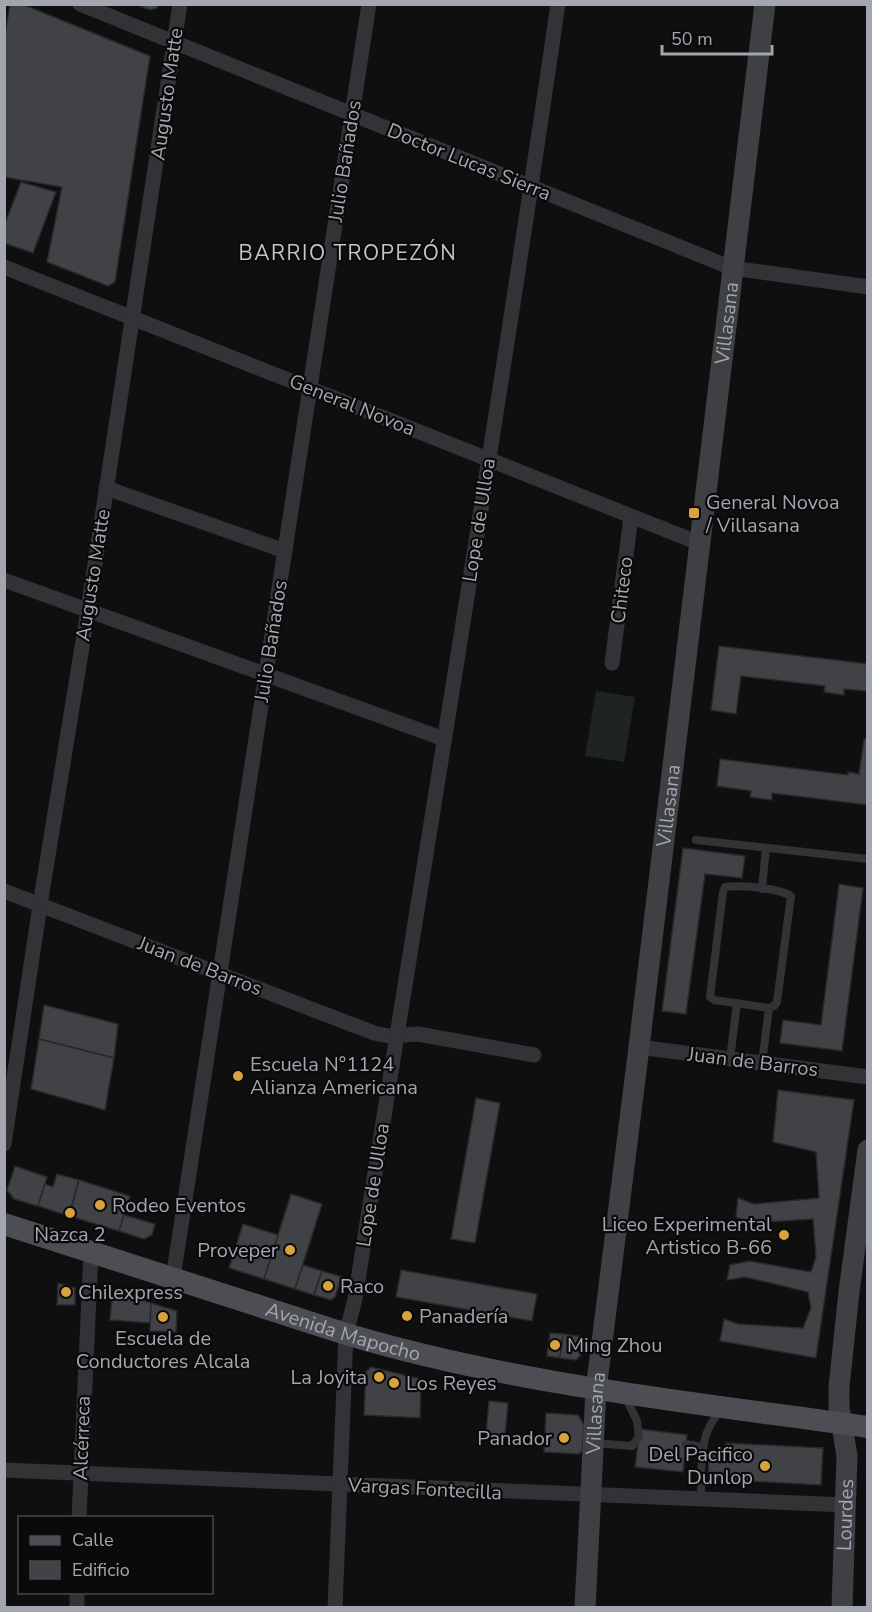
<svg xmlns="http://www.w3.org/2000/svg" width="872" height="1612" font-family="'Nunito Sans',sans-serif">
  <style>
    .green { fill: #1e241f }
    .building { fill: #414245; stroke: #29292c; stroke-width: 1.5 }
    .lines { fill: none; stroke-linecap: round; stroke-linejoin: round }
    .lane { stroke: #333337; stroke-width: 8 }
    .street { stroke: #333337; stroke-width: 15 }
    .secondary { stroke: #3f4044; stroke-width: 21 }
    .primary { stroke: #4d4e53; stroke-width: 22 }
    .poi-dot { fill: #d8a23f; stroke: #0a0a0b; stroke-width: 2 }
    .labels { text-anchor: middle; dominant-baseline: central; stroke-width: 4.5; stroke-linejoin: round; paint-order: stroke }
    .street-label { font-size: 20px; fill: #a2a6af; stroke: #0a0a0b }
    .poi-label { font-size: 20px; fill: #a2a6af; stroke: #0a0a0b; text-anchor: start }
    .neighbourhood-label { font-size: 21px; letter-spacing: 1.5px; fill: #c2c5cc; stroke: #0a0a0b }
  </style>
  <rect width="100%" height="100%" fill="#0f0f10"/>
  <path class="green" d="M596,691L635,697L624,762L585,756Z"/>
  <g class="building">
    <path d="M10,4H22L150,56L115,282L108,286L47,262L62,187L4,177V40Z"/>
    <path d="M135,4H158L157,8L150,10Z"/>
    <path d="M21,182L56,192L33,253L4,243V226Z"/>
    <path d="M719,646L868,664V691L844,689V695L824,692L825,686L741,676L736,714L711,710Z"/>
    <path d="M864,739H868V805L772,793V800L750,797L751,791L717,786L720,759L848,775V772L859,774Z"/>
    <path d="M683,848L745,856L742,878L705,874L686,1014L662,1011Z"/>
    <path d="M839,884L863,888L842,1051L780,1043L783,1020L821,1025Z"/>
    <path d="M44,1005L118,1024L114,1058L39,1039Z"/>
    <path d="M39,1039L114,1058L105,1110L31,1089Z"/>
    <path d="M778,1090L854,1100L816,1358L720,1341L724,1319L738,1324L803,1328L811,1308L808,1292L745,1277L727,1280L730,1265L749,1261L811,1272L816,1257L813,1219L751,1223L736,1217L738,1198L754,1204L819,1198L816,1152L773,1142Z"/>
    <path d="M476,1098L500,1103L475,1243L451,1239Z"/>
    <path d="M15,1166L47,1177L38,1206L14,1199L7,1190Z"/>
    <path d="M57,1174L79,1180L69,1216L38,1206L45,1184L53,1187Z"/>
    <path d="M79,1180L130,1196L119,1231L69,1216Z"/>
    <path d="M291,1194L322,1204L295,1289L264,1279Z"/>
    <path d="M124,1215L155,1224L152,1235L144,1239L119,1231Z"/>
    <path d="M243,1224L278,1235L264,1279L229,1268Z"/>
    <path d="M303,1265L322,1271L314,1295L295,1289Z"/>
    <path d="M401,1270L537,1294L532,1321L396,1297Z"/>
    <path d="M322,1271L342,1277L335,1297L331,1300L314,1295Z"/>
    <path d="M58,1283L75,1288V1305H57Z"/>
    <path d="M122,1293L151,1303L150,1323L110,1320L112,1298Z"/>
    <path d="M151,1303L177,1311L176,1332L150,1331Z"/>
    <path d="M550,1333L563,1334L560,1358L547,1356Z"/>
    <path d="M563,1334L584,1337L581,1355L576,1360L560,1358Z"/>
    <path d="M371,1367L421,1379L420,1418L364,1415L366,1372Z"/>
    <path d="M489,1401L508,1403L505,1436L486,1434Z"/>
    <path d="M546,1413L578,1415L584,1425L582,1451L578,1454L544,1452Z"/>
    <path d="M640,1429L687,1435L683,1472L635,1467Z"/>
    <path d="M726,1443L823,1448L821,1485L708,1479L709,1452L726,1453Z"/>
  </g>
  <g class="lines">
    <g class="lane">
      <path d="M696,840L868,859"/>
      <path d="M725,887C740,885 779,888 791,896L777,1002L774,1006L769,1008L714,1000L710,997L723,892Z"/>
      <path d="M762,889L766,848"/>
      <path d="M730,1059L737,1003"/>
      <path d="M762,1063L769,1008"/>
      <path d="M594,1443L632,1446L639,1437L637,1421L626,1398"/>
      <path d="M686,1444L703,1447"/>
      <path d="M701,1500C702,1470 697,1433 721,1411"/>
    </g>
    <g class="street">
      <path d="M80,4L732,268L868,287"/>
      <path d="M4,267L699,543"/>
      <path d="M106,488L285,551"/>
      <path d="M4,580L444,739"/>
      <path d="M612,663L631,517"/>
      <path d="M4,891L374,1033L389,1036L418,1034L534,1055"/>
      <path d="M639,1047L868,1077"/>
      <path d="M4,1144L40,905L88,610L180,4"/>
      <path d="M173,1278L369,4"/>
      <path d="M4,1470L846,1505"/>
      <path d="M79,1518L91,1252"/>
      <path d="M77,1608V1592"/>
      <path d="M335,1608L346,1334L355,1299C423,868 495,437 558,4"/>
    </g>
    <g class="secondary">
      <path id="s1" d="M585,1608L596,1390L639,1047L765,4"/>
      <path id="s2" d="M842,1608L847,1456L839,1407V1387L849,1292L868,1150"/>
    </g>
    <path class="primary" id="s3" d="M4,1224L346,1334C517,1385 692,1402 868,1427"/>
  </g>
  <g class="poi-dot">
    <rect x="688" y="507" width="12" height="12" rx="3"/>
    <circle cx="238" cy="1076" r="6"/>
    <circle cx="100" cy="1205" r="6"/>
    <circle cx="70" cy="1213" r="6"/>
    <circle cx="784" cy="1235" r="6"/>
    <circle cx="290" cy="1250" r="6"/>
    <circle cx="328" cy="1286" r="6"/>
    <circle cx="66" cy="1292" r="6"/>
    <circle cx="407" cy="1316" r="6"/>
    <circle cx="163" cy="1317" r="6"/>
    <circle cx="555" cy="1345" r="6"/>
    <circle cx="379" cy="1377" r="6"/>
    <circle cx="394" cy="1383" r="6"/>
    <circle cx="564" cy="1438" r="6"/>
    <circle cx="765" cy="1466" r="6"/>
  </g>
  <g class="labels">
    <g class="street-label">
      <text transform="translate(167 94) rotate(-82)">Augusto Matte</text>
      <text transform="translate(345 161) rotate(-81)">Julio Bañados</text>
      <text transform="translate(469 162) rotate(22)">Doctor Lucas Sierra</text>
      <text stroke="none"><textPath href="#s1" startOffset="1293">Villasana</textPath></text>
      <text transform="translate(352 405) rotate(22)">General Novoa</text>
      <text transform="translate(479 520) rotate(-81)">Lope de Ulloa</text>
      <text transform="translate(93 575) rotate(-81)">Augusto Matte</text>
      <text transform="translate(622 590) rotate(-83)">Chiteco</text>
      <text transform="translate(271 641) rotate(-81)">Julio Bañados</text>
      <text stroke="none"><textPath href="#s1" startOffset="807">Villasana</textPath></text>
      <text transform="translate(200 966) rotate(21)">Juan de Barros</text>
      <text transform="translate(753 1062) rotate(7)">Juan de Barros</text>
      <text transform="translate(373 1185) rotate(-81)">Lope de Ulloa</text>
      <text stroke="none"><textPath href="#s3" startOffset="356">Avenida Mapocho</textPath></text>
      <text stroke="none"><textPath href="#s1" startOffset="195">Villasana</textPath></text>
      <text transform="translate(82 1438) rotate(-88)">Alcérreca</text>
      <text transform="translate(425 1489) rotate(3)">Vargas Fontecilla</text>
      <text stroke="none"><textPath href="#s2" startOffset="93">Lourdes</textPath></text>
    </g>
    <g class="poi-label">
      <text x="706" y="502">General Novoa<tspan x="706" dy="23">/ Villasana</tspan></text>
      <text x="250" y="1064">Escuela N°1124<tspan x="250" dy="23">Alianza Americana</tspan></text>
      <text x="112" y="1205">Rodeo Eventos</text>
      <text x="772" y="1224" text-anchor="end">Liceo Experimental<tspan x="772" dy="23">Artistico B-66</tspan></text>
      <text x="70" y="1234" text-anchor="middle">Nazca 2</text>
      <text x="278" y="1250" text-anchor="end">Proveper</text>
      <text x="340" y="1286">Raco</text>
      <text x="78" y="1292">Chilexpress</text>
      <text x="419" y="1316">Panadería</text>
      <text x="163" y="1338" text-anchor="middle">Escuela de<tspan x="163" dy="23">Conductores Alcala</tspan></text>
      <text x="567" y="1345">Ming Zhou</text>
      <text x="367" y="1377" text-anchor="end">La Joyita</text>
      <text x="406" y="1383">Los Reyes</text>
      <text x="552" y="1438" text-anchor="end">Panador</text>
      <text x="753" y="1454" text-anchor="end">Del Pacifico<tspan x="753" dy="23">Dunlop</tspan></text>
    </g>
    <g class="neighbourhood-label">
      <text x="348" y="253">BARRIO TROPEZÓN</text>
    </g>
  </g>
  <rect width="872" height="1612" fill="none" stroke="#a2a6af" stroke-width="12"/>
  <rect x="18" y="1516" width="195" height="78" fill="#0a0a0b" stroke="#47484d" stroke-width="1.5"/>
  <rect x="30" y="1536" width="30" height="9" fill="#4d4e53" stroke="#47484d" stroke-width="1.5"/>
  <text x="72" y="1546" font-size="18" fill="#a2a6af">Calle</text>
  <rect x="30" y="1561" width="30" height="18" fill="#414245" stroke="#47484d" stroke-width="1.5"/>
  <text x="72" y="1576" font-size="18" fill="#a2a6af">Edificio</text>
  <path d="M662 45v9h110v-9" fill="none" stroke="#a2a6af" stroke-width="3"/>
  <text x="671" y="45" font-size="18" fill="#a2a6af" stroke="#0a0a0b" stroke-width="4.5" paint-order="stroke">50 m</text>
</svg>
